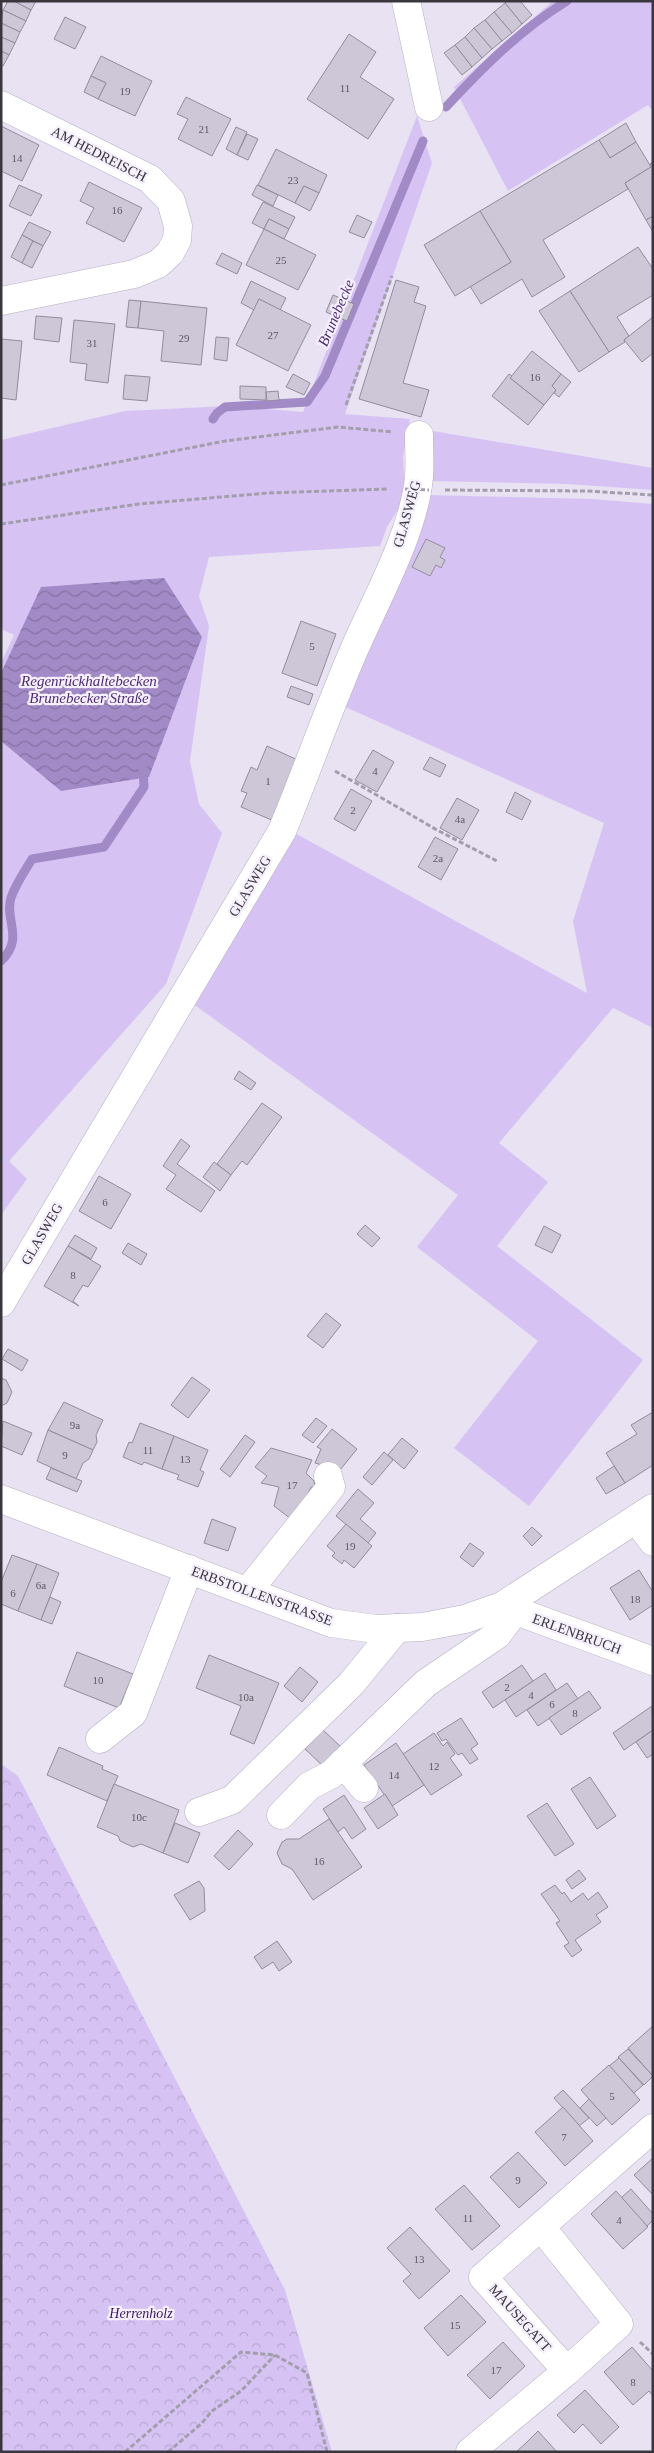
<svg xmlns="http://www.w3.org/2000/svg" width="654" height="2453" font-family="'Times New Roman',serif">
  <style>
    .green { fill: #d6c3f4 }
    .forest { fill: url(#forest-crowns) }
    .water { fill: url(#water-waves) }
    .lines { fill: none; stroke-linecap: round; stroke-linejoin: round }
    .stream { stroke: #a28ac6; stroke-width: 9 }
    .building { fill: #cec7d8; stroke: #928c9c }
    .minor-casing { stroke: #b6afc0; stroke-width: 29 }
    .path { stroke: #a29eab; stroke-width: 3; stroke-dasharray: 5 2.5; stroke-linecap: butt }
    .minor { stroke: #fff; stroke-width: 28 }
    .path-bridge { stroke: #a29eab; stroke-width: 3; stroke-dasharray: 5 2.5; stroke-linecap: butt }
    .labels { text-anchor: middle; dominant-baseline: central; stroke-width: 4.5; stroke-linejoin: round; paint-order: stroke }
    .number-label { font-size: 11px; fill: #5e5a64 }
    .street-label { font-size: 14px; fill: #39363d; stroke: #f5effe }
    .park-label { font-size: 14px; font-style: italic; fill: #3a165c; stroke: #f5effe }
    .water-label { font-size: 15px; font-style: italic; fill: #4d2c73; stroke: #f5effe }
  </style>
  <defs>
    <pattern id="forest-crowns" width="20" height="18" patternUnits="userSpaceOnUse" patternTransform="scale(1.25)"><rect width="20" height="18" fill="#d6c3f4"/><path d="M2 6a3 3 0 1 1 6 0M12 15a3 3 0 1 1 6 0" fill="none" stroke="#b8a8d2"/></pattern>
    <pattern id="water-waves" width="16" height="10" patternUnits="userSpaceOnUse" patternTransform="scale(1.25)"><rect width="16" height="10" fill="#a28ac6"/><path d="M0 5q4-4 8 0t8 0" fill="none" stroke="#8572a2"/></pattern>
  </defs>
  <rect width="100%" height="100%" fill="#e8e2f3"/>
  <g class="green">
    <path d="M553,1H653V111L648,105L508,191L454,87Z"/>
    <path d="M417,116L432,163L345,414L410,419L403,456L405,498L387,527L380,546L209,557L199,596L209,626L190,761L199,804L222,833L166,984L9,1161L27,1179L1,1215V663L14,635L1,629V440L125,411L228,406L303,412Z"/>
    <path d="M433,431L653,468V490L567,484L429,481Z"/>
    <path d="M429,495L593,499L653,504V1028L613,1008L499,1143L548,1182L497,1246L643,1360L529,1506L454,1448L538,1341L417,1247L458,1195L189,1001L291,831L587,993L573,921L604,823L341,705Z"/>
  </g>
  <path class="forest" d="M1,1764L18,1776L285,2290L332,2452H1Z"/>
  <path class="water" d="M164,578L202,637L149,777L61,791L1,741V673L41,587Z"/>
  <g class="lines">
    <g class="stream">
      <path d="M446,107C483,67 520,30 567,1"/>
      <path d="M213,419L217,413L225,407L307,402L325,376L423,141"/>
      <path d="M1,961C25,938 4,920 11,898C15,885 25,871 32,859L104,847L144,787L143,767"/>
    </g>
  </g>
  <g class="building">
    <path d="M8,1H14L31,10L26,21L3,10Z"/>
    <path d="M14,1H36L31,10Z"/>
    <path d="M507,1H520L532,15L522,24L505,3Z"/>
    <path d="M505,3L522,24L512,33L494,12Z"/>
    <path d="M3,10L26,21L20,32L1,23Z"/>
    <path d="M494,12L512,33L502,41L485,20Z"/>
    <path d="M65,17L86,27L75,49L54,39Z"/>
    <path d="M485,20L502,41L492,49L474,28Z"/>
    <path d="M1,23L20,32L15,43L1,37Z"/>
    <path d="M474,28L492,49L482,58L465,37Z"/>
    <path d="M349,34L376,52L360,77L394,99L368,139L307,99Z"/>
    <path d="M1,37L15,43L9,55L1,51Z"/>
    <path d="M465,37L482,58L472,67L455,45Z"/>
    <path d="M455,45L472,67L462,75L444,53Z"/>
    <path d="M1,51L9,55L3,66L1,65Z"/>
    <path d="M101,56L152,81L135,116L98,99L106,83L91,76Z"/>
    <path d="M91,76L106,83L98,99L84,92Z"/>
    <path d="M186,97L231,119L212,156L178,139L188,119L177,114Z"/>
    <path d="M626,123L636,142L610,158L599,140Z"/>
    <path d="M1,126L39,145L22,181L1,171Z"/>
    <path d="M236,127L247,132L237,155L226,149Z"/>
    <path d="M247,134L258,139L248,160L237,155Z"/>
    <path d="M599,140L610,158L636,142L651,167L625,183L628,189L543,240L565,277L532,297L522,279L481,304L470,286L511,262L480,211Z"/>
    <path d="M276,149L327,175L319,193L304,186L295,203L258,185Z"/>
    <path d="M653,162V216L646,220L625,183L651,167L650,164Z"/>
    <path d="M89,182L142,208L124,242L86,223L94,208L80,201Z"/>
    <path d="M19,185L42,195L31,216L9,206Z"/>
    <path d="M257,185L278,195L273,206L252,195Z"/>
    <path d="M304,186L319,193L310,211L295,203Z"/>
    <path d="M263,202L295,217L289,229L269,219L264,229L252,223Z"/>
    <path d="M480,211L511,262L455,296L424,245Z"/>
    <path d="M357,215L372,222L364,238L349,232Z"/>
    <path d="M653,216V232L646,220Z"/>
    <path d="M269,219L289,229L284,239L264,229Z"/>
    <path d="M29,222L51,232L43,246L22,235Z"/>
    <path d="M264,229L316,255L298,290L246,265Z"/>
    <path d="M22,235L33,241L22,263L11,257Z"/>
    <path d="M33,241L43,246L32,268L22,263Z"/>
    <path d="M638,247L653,269V295L617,317L629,336L624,340L625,342L609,352L570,291Z"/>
    <path d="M222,253L242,263L237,274L216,264Z"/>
    <path d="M396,280L419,287L414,302L426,306L403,383L429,390L421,417L359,399Z"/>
    <path d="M251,281L286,298L280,310L259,299L254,310L241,303Z"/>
    <path d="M570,291L609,352L579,372L539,311Z"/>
    <path d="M333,295L354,304L347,321L326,312Z"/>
    <path d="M259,299L311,325L288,371L236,345Z"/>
    <path d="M129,300L141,301L138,328L126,327Z"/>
    <path d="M141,301L207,308L201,365L161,361L164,331L138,328Z"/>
    <path d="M36,316L62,318L59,342L34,339Z"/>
    <path d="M653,317V353L642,362L624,340Z"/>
    <path d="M74,320L115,324L108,383L85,380L87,364L70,362Z"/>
    <path d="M216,337L229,338L227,361L214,359Z"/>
    <path d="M1,339L22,341L16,400L1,398Z"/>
    <path d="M532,351L561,374L552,386L556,390L544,405L510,378Z"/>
    <path d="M293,374L310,383L304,395L286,387Z"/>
    <path d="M509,374L512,376L510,378L544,405L528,425L492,396Z"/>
    <path d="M561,374L571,382L559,397L554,393L556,390L552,386Z"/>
    <path d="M125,375L150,377L147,401L123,399Z"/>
    <path d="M240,386L266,387V400L240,399Z"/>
    <path d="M278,391L279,400L267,401L266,392Z"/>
    <path d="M426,539L445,548L440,557L445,560L441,568L436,565L430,576L412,567Z"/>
    <path d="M301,621L336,634L317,686L282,673Z"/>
    <path d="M291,686L313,694L309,705L287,697Z"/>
    <path d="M267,746L300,761L274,821L241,807L247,793L241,791L251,767L257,770Z"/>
    <path d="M373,750L394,762L377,792L355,780Z"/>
    <path d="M430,757L446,765L440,777L423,769Z"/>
    <path d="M351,789L372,801L355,831L334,819Z"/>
    <path d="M515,792L531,801L522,820L506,812Z"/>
    <path d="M457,798L479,810L462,840L440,828Z"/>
    <path d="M435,837L458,849L441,880L418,867Z"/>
    <path d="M239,1071L256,1083L251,1090L234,1079Z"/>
    <path d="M262,1103L282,1117L247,1165L242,1161L231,1175L217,1164Z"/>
    <path d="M181,1139L190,1146L177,1164L215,1191L201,1212L166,1189L176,1175L163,1166Z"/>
    <path d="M214,1162L231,1175L220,1191L203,1177Z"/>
    <path d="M99,1176L131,1194L111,1229L79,1211Z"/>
    <path d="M365,1225L380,1238L372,1247L357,1234Z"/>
    <path d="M544,1226L561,1235L552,1253L535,1245Z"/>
    <path d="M75,1235L97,1248L91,1259L68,1246Z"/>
    <path d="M128,1243L147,1254L141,1265L122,1253Z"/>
    <path d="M68,1246L101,1266L88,1287L83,1285L73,1301L79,1306L44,1286Z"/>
    <path d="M326,1313L341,1325L323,1348L307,1336Z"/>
    <path d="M8,1349L28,1360L22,1371L2,1359Z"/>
    <path d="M192,1377L210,1390L188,1418L171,1405Z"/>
    <path d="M1,1378L6,1380L12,1392L7,1403L1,1406Z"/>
    <path d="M64,1402L103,1420L96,1435L97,1442L93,1450L48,1430Z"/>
    <path d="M653,1412V1465L625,1483L606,1453L637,1434L631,1425Z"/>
    <path d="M316,1418L327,1426L313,1443L302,1435Z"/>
    <path d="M3,1421L32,1433L22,1455L1,1446Z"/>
    <path d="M140,1423L174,1436L162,1469L144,1462L142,1465L123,1457L129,1442L132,1443Z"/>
    <path d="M332,1429L357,1449L340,1470L315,1463L321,1449L317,1447Z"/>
    <path d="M48,1430L93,1450L89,1459L83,1463L76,1479L37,1461Z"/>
    <path d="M245,1435L255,1442L230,1477L220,1469Z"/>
    <path d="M174,1436L208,1450L200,1470L204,1472L198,1487L177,1479L179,1475L162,1469Z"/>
    <path d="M402,1438L418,1451L404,1469L388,1455Z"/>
    <path d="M271,1448L312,1460L306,1473L314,1481L315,1487H311L295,1522L274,1506L279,1487L261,1483L267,1476L255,1467Z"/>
    <path d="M384,1452L393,1460L372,1485L363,1477Z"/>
    <path d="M614,1466L625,1483L606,1494L596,1478Z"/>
    <path d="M51,1468L82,1481L77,1492L46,1479Z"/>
    <path d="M358,1489L374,1503L360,1519L376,1533L368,1543L336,1516Z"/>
    <path d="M212,1519L236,1528L228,1551L204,1543Z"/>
    <path d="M346,1524L372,1546L354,1568L344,1560L342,1564L332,1556L335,1553L327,1546Z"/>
    <path d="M532,1527L542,1536L532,1546L523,1536Z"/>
    <path d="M470,1543L484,1553L473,1567L460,1557Z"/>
    <path d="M12,1555L37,1564L18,1611L1,1604V1582Z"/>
    <path d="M37,1564L59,1573L41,1620L18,1611Z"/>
    <path d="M639,1570L653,1592V1605L630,1620L610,1588Z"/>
    <path d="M50,1597L61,1602L52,1624L41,1620Z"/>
    <path d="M77,1652L133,1674L119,1708L64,1686Z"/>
    <path d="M209,1655L279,1683L254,1744L230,1734L241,1706L196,1688Z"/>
    <path d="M522,1665L533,1681L493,1708L482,1692Z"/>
    <path d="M300,1667L318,1682L302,1702L284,1686Z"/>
    <path d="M545,1673L556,1690L516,1717L505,1700Z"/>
    <path d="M567,1683L578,1699L538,1726L527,1710Z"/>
    <path d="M589,1691L601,1708L561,1735L549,1718Z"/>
    <path d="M652,1706L653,1730L624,1750L613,1733Z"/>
    <path d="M461,1718L478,1744L471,1749L478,1759L470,1764L462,1753L458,1755L446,1739L442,1741L437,1733Z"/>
    <path d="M323,1730L341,1747L324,1767L305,1749Z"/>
    <path d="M653,1730V1754L647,1758L636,1742Z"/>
    <path d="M434,1733L443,1746L447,1742L455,1754L450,1758L462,1775L431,1795L403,1754Z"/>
    <path d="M396,1743L424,1785L392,1806L364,1765Z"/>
    <path d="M59,1747L103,1766L102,1769L118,1776L107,1801L47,1775Z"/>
    <path d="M590,1777L616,1816L597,1829L571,1789Z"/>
    <path d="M114,1784L179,1810L163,1853L141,1844L133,1847L120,1841L118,1836L97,1827Z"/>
    <path d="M385,1794L398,1815L378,1829L364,1808Z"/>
    <path d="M344,1795L366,1829L352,1839L344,1827L338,1832L323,1809Z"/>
    <path d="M547,1803L574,1844L555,1856L527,1816Z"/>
    <path d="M329,1819L362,1867L313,1900L292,1869L282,1864L277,1853L282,1842L287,1839H299Z"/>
    <path d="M175,1823L200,1833L188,1863L163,1853Z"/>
    <path d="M238,1830L253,1844L229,1870L214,1856Z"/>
    <path d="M579,1870L586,1879L572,1889L566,1880Z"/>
    <path d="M199,1881L204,1888L205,1911L190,1920L174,1895Z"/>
    <path d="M555,1885L562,1894L564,1892L571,1902L583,1893L588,1900L598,1892L608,1907L596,1915L601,1922L575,1940L582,1950L572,1957L564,1946L569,1943L556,1923L560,1921L541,1894Z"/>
    <path d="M277,1941L292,1962L279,1971L273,1962L262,1969L254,1957Z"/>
    <path d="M653,2026V2076L628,2048Z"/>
    <path d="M628,2049L653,2076L644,2085L618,2057Z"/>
    <path d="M619,2058L643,2085L634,2093L609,2066Z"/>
    <path d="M609,2065L640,2100L612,2125L581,2090Z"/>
    <path d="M563,2090L589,2118L579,2126L554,2098Z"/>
    <path d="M589,2099L606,2118L597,2126L580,2108Z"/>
    <path d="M563,2107L593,2141L565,2166L535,2132Z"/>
    <path d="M518,2152L547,2183L519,2208L490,2177Z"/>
    <path d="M653,2158V2195L634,2175Z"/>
    <path d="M464,2185L500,2226L472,2250L435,2209Z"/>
    <path d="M631,2189L653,2214V2220L647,2226L621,2198Z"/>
    <path d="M616,2191L648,2227L623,2249L591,2214Z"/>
    <path d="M410,2227L450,2271L419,2299L403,2281L411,2274L387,2248Z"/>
    <path d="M461,2295L486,2322L448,2356L424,2328Z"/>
    <path d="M503,2342L525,2366L490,2399L467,2375Z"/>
    <path d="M632,2347L653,2371V2396L649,2391L633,2405L604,2372Z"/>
    <path d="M585,2390L619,2427L601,2444L583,2424L574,2433L557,2415Z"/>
    <path d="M538,2431L557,2452H516L526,2443Z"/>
  </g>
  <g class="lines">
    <defs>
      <g id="minor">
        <path d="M406,1L429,107"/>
        <path d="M1,105L150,179L171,201L178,226L177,240L170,253L158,264L134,274L1,301"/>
        <path d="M1,1303L282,831C307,771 328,710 354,650C376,599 414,532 419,477C420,463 419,449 419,435"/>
        <path d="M1,1499L331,1623L376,1629L422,1627L465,1619L502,1606L653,1508"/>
        <path d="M636,1519L653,1542"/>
        <path d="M248,1591L331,1487L328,1476"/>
        <path d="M502,1606L653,1661"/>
        <path d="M100,1739L133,1713L189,1569"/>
        <path d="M364,1788L343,1763L426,1683L497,1635L515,1611"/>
        <path d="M199,1812L232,1800L351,1684L397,1628"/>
        <path d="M281,1815L309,1786L332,1774L343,1763"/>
        <path d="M541,2227L619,2324L567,2371"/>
        <path d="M470,2452L567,2371L483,2277L653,2128"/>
      </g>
    </defs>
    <use href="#minor" class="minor-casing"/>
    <g class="path">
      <path d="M346,405L392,276"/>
      <path d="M1,485L225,441L338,427L393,432"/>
      <path d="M445,490L587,491L653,495"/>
      <path d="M1,524L139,504L268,493L389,489"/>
      <path d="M335,771L437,830L497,861"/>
      <path d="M640,2342L653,2354"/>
      <path d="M125,2452L241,2352L275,2355L307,2373L327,2452"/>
      <path d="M168,2452L201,2424L212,2411L241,2391L275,2355"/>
    </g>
    <use href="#minor" class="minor"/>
    <path class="path-bridge" d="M405,489L429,490"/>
  </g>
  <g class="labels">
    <g class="number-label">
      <text x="345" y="88">11</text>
      <text x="125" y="91">19</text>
      <text x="204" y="129">21</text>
      <text x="17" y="158">14</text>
      <text x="293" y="180">23</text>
      <text x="117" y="210">16</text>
      <text x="281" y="260">25</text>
      <text x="273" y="335">27</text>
      <text x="184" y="338">29</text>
      <text x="92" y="343">31</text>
      <text x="535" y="377">16</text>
      <text x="312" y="646">5</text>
      <text x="375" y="771">4</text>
      <text x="268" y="781">1</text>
      <text x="353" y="810">2</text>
      <text x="460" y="819">4a</text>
      <text x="438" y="858">2a</text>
      <text x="105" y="1202">6</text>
      <text x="73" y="1275">8</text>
      <text x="75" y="1425">9a</text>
      <text x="148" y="1450">11</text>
      <text x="65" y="1455">9</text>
      <text x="185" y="1459">13</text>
      <text x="292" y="1485">17</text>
      <text x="350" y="1546">19</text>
      <text x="41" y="1585">6a</text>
      <text x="13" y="1593">6</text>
      <text x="635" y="1599">18</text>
      <text x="98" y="1680">10</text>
      <text x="507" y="1687">2</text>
      <text x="531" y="1695">4</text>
      <text x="246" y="1697">10a</text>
      <text x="552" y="1704">6</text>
      <text x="575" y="1713">8</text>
      <text x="434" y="1766">12</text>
      <text x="394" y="1775">14</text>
      <text x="139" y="1817">10c</text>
      <text x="319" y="1861">16</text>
      <text x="612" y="2096">5</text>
      <text x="564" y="2137">7</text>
      <text x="518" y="2180">9</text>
      <text x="468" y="2218">11</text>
      <text x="619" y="2220">4</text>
      <text x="419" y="2259">13</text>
      <text x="455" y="2325">15</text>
      <text x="496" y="2370">17</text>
      <text x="633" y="2382">8</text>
    </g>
    <g class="street-label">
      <text transform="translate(99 154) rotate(27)">AM HEDREISCH</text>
      <text transform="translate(407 514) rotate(-74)">GLASWEG</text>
      <text transform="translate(250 886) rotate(-59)">GLASWEG</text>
      <text transform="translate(42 1234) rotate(-60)">GLASWEG</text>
      <text transform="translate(262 1596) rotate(20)">ERBSTOLLENSTRASSE</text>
      <text transform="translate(577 1634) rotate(20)">ERLENBRUCH</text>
      <text transform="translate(520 2318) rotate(48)">MAUSEGATT</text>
    </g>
    <g class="park-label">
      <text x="141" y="2313">Herrenholz</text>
    </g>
    <g class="water-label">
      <text transform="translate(336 313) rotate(-67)">Brunebecke</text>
      <text x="89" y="681">Regenrückhaltebecken<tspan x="89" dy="17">Brunebecker Straße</tspan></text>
    </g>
  </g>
  <rect width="654" height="2453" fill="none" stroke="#39363d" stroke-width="5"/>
</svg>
